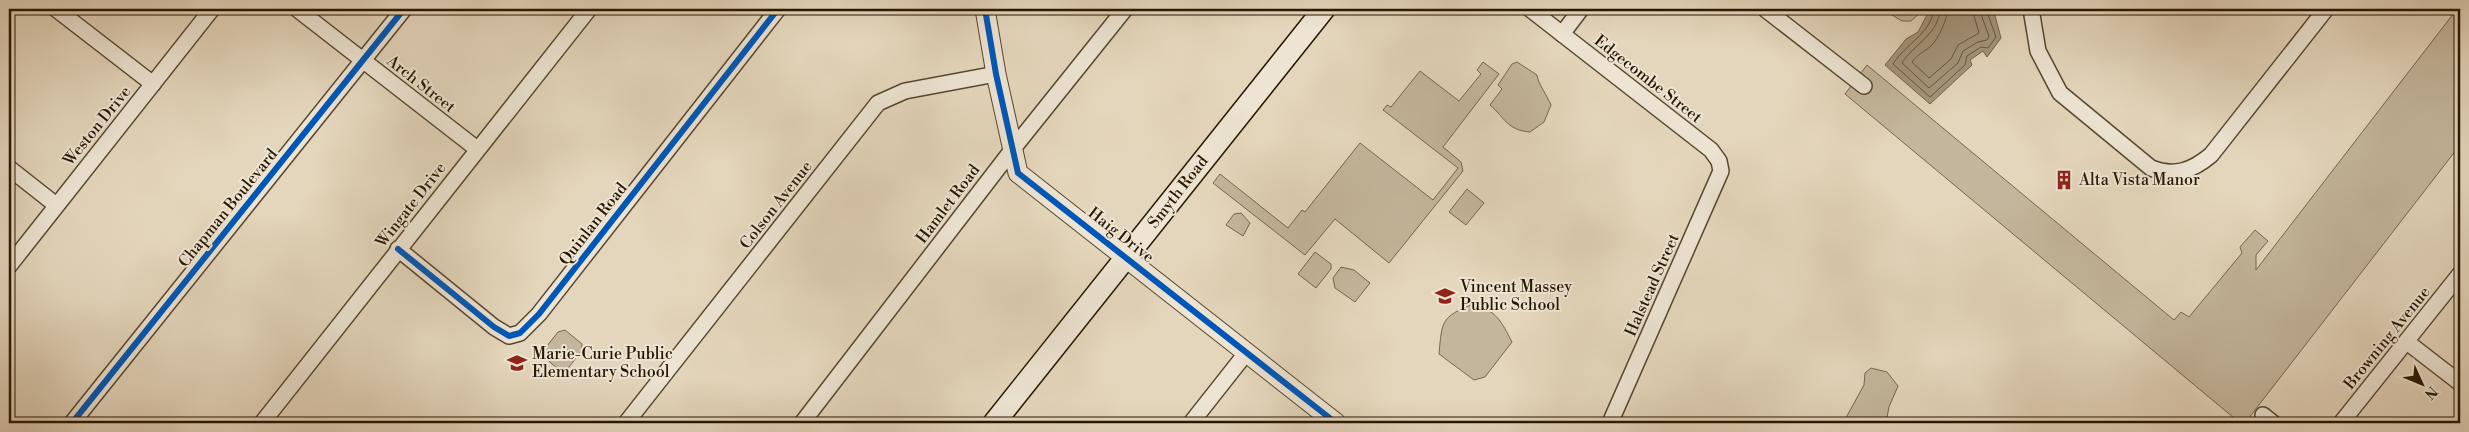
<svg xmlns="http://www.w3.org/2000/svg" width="2469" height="432" font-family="'Libre Bodoni',serif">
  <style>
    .green { fill: #c4b69c; stroke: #76664e }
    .water { fill: #a4957c; stroke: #72634a }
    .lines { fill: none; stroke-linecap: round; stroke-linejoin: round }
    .shore { stroke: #66563e; stroke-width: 1 }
    .minor-casing { stroke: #57472f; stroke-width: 18 }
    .tertiary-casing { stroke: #57472f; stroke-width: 21 }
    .secondary-casing { stroke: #281700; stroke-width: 24 }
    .minor { stroke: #ede4d3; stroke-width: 15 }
    .tertiary { stroke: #ede4d3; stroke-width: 19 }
    .secondary { stroke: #ede4d3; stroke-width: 21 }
    .cycleway-casing { stroke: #ede4d3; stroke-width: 9 }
    .cycleway { stroke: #0057b8; stroke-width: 6 }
    .labels { text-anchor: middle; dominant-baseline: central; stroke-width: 4; stroke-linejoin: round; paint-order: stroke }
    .street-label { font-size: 16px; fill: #281700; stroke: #ede4d3 }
    .poi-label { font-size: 16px; fill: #281700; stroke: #ede4d3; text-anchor: start }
  </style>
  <rect width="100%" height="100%" fill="#e4d6bc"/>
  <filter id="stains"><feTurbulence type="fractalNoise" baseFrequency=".004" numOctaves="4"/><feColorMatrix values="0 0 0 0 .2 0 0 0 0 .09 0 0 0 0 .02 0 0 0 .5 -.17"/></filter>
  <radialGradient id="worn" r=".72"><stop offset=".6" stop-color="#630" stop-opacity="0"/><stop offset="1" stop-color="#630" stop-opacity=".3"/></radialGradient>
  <g class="green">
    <path d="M1882,9H1924L1911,21H1902Z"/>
    <path d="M2457,9H2460V145L2245,423H2240L1845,94L1867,65L2174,320L2181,312L2189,317L2242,253L2240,247L2255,230L2268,241L2256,255V270Z"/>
    <path d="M1483,62L1499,74L1443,147L1461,162L1463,171L1389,263L1335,219L1305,255L1213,183L1220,174L1288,228L1302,210L1305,212L1360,143L1433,200L1458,168L1383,110L1387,105L1391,107L1420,71L1459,101L1481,74L1477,70Z"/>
    <path d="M1517,62L1537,75C1538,84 1547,95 1551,105L1544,122L1530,132C1507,130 1505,118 1490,105L1502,89L1498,85L1512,64Z"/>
    <path d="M1467,189L1484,203L1466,225L1449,212Z"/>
    <path d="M1241,213L1250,223L1243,236L1226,225L1234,214Z"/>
    <path d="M1315,252L1331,264V269L1316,288L1298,274Z"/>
    <path d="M1341,267L1354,270L1370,283L1355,302L1335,288L1333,278Z"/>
    <path d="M1473,304C1497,311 1501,321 1512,342L1485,377L1474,380L1439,354C1442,321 1441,317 1473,304Z"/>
    <path d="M565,330L582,344V350L566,371C557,370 545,360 543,351L558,332Z"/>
    <path d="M1871,368L1887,372L1898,386L1889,407L1886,423H1843L1864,385L1865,373Z"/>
  </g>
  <path class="water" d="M1930,9H1987L1994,12L2001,38L1987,57L1983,51L1970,60L1972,65L1930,104L1885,65L1906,39L1918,32Z"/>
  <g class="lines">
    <g class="shore">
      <path d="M1934,9C1931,34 1905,44 1893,64L1930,97L1965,65L1967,56L1981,47L1988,48L1996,37L1986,9"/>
      <path d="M1940,9C1939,34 1914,44 1902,63L1929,88L1958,63L1963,51L1978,42L1987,40L1989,36L1979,9"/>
      <path d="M1948,9C1947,19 1939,38 1931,46C1924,52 1918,54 1912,62L1929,78L1951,59L1958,45L1979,33L1972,9"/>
    </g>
    <defs>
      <g id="minor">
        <path d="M56,9L153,84"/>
        <path d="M297,9L477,149"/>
        <path d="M1530,9L1711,150L1719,161L1721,171L1610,423"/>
        <path d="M1765,9L1864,86"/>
        <path d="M2031,9L2038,51L2060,93L2151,168C2174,177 2192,171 2211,155L2326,9"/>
        <path d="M1562,34L1581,9"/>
        <path d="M9,168L56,205"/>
        <path d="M398,249L494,327L509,336L520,333L539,314L778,9"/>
        <path d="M9,266L212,9"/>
        <path d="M2407,342L2460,383"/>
        <path d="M2263,415L2273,423"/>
        <path d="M72,423L404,9"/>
        <path d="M262,423L589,9"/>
        <path d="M626,423L878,103L905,91L996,74"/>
        <path d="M802,423L1012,150L1125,9"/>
        <path d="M1191,423L1247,352"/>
        <path d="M2341,423L2460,274"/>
      </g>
      <path id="tertiary" d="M985,9L996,74L1018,173L1336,423"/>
      <path id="secondary" d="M994,423L1324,9"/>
    </defs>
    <use href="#minor" class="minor-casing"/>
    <use href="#tertiary" class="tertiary-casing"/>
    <use href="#secondary" class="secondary-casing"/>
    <use href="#minor" class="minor"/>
    <use href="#tertiary" class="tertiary"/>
    <use href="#secondary" class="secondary"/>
    <defs>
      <g id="cycleway">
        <path d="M985,9L996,74L1018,173L1336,423"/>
        <path d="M398,249L494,327L509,336L520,333L539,314L778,9"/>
        <path d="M72,423L404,9"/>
      </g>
    </defs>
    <use href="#cycleway" class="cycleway-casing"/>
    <use href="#cycleway" class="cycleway"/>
  </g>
  <defs>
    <symbol id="building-bare" viewBox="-9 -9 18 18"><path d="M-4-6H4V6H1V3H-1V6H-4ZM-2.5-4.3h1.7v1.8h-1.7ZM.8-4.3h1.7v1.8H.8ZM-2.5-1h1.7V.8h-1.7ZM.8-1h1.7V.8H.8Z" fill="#8f2418" stroke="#ede4d3" stroke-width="2.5" paint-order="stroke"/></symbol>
    <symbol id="school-bare" viewBox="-9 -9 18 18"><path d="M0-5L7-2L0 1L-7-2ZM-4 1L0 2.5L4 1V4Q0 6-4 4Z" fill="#8f2418" stroke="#ede4d3" stroke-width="2.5" paint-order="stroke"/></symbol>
  </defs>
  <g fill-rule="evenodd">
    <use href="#building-bare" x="2050" y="166" width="28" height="28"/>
    <use href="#school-bare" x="1431" y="282" width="28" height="28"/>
    <use href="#school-bare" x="503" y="349" width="28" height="28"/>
  </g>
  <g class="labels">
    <g class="street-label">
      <text transform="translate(1648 79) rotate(38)">Edgecombe Street</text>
      <text transform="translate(421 84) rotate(38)">Arch Street</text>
      <text transform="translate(97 126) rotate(-51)">Weston Drive</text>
      <text transform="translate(1178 192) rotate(-52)">Smyth Road</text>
      <text transform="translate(948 204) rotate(-53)">Hamlet Road</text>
      <text transform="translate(411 205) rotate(-52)">Wingate Drive</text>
      <text transform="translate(776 205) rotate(-52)">Colson Avenue</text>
      <text transform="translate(228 208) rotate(-51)">Chapman Boulevard</text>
      <text transform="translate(593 224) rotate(-52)">Quinlan Road</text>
      <text transform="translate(1121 235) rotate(38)">Haig Drive</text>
      <text transform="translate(1652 285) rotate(-66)">Halstead Street</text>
      <text transform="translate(2387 338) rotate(-51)">Browning Avenue</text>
    </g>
    <g class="poi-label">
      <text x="2079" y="180">Alta Vista Manor</text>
      <text x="1460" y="287">Vincent Massey<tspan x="1460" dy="18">Public School</tspan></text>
      <text x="532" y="354">Marie-Curie Public<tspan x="532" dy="18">Elementary School</tspan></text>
    </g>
  </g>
  <rect width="2469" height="432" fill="none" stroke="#e4d6bc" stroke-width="30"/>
  <rect x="10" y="10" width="2449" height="412" fill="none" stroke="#281700" stroke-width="2.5"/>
  <rect x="15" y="15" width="2439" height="402" fill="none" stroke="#281700"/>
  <g transform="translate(2422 384) rotate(134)" stroke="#ede4d3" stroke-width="4" paint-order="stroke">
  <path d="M0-4L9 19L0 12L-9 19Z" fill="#281700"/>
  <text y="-8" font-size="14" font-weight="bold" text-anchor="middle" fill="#281700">N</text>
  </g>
  <rect width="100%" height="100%" filter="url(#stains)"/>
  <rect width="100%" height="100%" fill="url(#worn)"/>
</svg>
